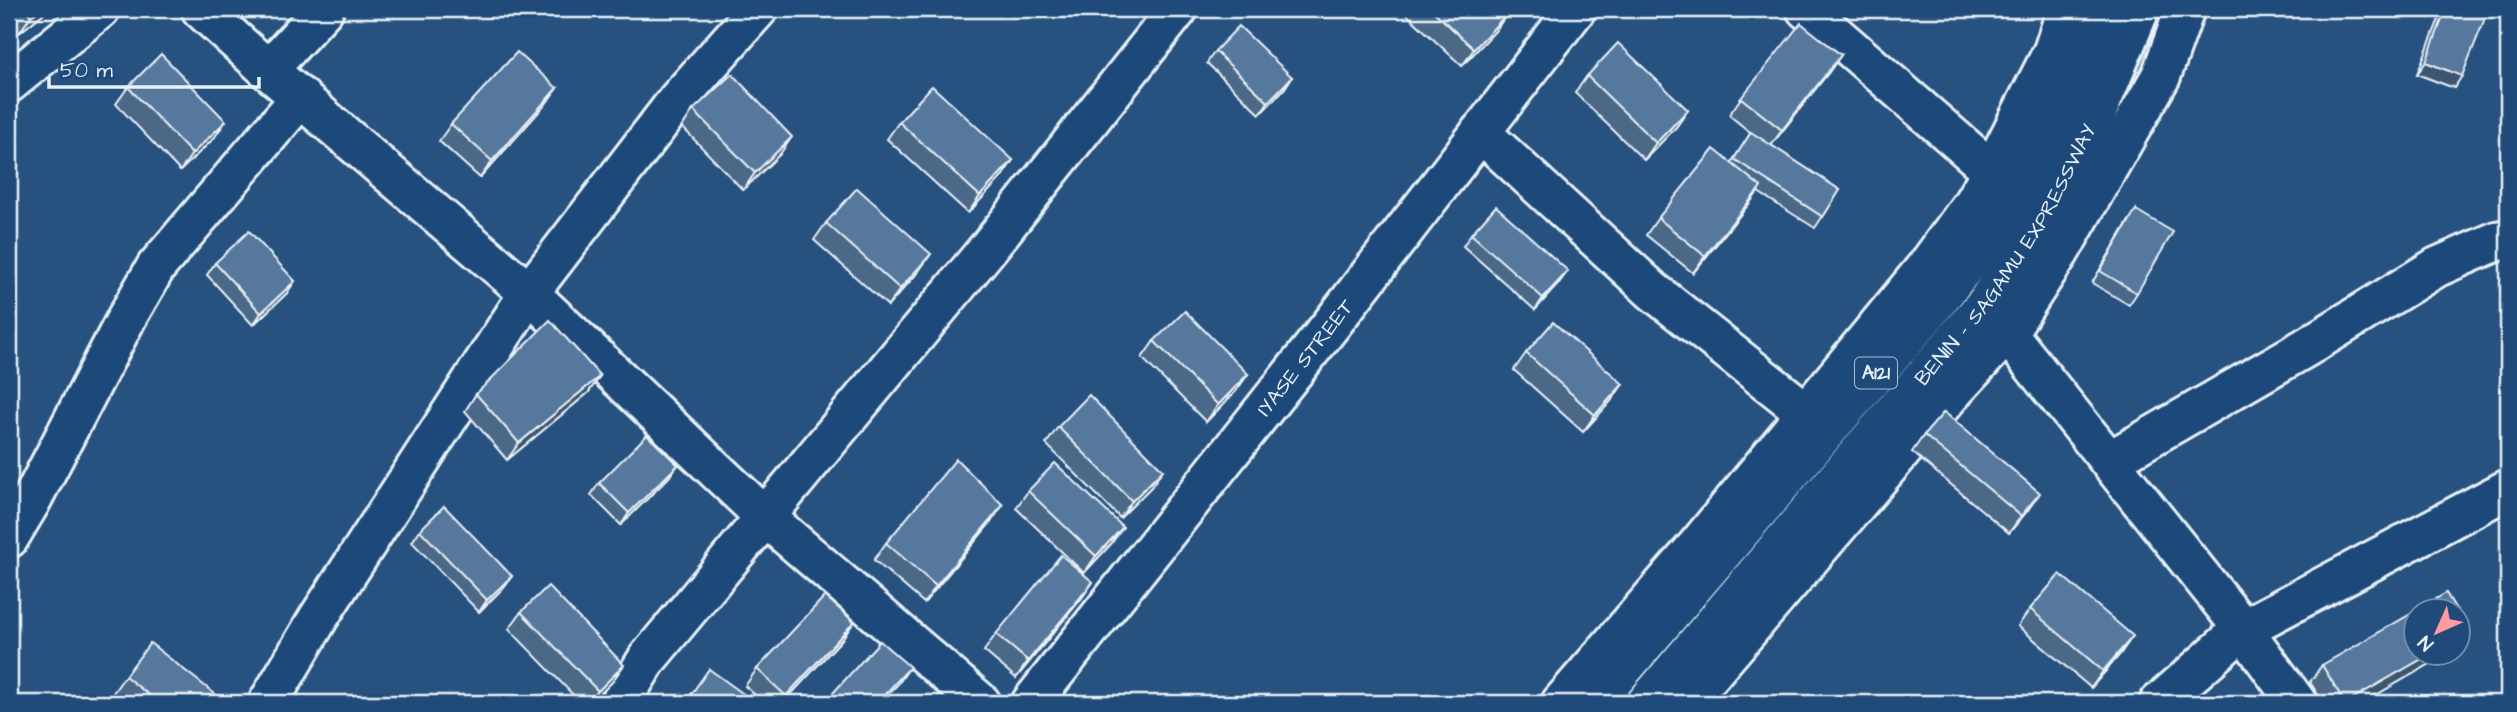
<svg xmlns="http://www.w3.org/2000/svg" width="2517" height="712" font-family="'Architects Daughter',sans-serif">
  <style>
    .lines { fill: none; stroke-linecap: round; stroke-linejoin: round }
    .minor-casing { stroke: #e8f1f8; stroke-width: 44 }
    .highway-casing { stroke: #e8f1f8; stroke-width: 44 }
    .minor { stroke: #1f4a7a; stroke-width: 38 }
    .highway { stroke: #1f4a7a; stroke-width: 38 }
    .wall { fill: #4b6787; stroke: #e8f1f8; stroke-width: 2 }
    .shaded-wall { fill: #3d546e; stroke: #e8f1f8; stroke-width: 2 }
    .building { fill: #57789d; stroke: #e8f1f8; stroke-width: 2 }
    .labels { text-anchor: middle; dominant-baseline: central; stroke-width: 5; stroke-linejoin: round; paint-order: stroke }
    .shield { fill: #1f4a7a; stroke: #acbfd2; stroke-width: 2 }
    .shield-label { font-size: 19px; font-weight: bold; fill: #e8f1f8 }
    .street-label { font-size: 21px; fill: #e8f1f8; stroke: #1f4a7a }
  </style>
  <rect width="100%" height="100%" fill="#27517f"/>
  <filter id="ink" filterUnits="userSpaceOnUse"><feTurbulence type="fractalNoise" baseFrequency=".0143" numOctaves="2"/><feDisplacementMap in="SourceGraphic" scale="14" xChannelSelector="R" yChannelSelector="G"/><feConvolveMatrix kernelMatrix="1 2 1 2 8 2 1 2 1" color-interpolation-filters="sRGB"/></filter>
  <g filter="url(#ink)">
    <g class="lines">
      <defs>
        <g id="minor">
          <path d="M201,9L268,70L529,293L764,516L981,703"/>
          <path d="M1806,9L1992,171"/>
          <path d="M268,70L324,9"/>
          <path d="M9,83L100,9"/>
          <path d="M1480,132L1653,291L1807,413"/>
          <path d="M2007,333L2243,629L2297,703"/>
          <path d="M2109,461L2305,348L2437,267L2497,241L2508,239"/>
          <path d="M9,538L30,503L127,317L156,267L301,97"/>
          <path d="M268,703L319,617L529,293L678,99L758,9"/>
          <path d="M620,703L648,658L989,247L1178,9"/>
          <path id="s1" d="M1031,703L1334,321L1576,9"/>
          <path d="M1561,703L1697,546L1930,262L1972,204L1992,171L2053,51L2067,9"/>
          <path d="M1686,703L1950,395L2007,333L2059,253L2161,76L2185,9"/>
          <path d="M2159,703L2243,629L2508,489"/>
        </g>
        <g id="highway">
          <path d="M1594,703L1926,315L1992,233L2049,137L2105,9"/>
          <path id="s2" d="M1646,703L1986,303L2043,218L2097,112L2140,9"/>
        </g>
      </defs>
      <use href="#minor" class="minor-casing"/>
      <use href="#highway" class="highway-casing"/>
      <use href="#minor" class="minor"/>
      <use href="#highway" class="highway"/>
    </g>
    <g class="wall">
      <path d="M9,9H49L19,33L9,21Z"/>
      <path d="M1401,9H1501L1507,14L1495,31L1462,66Z"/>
      <path d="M2443,9H2476L2454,88L2417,74Z"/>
      <path d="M1215,51L1292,77L1284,89L1260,114L1207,63Z"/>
      <path d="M1841,55L1829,72L1771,145L1840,190L1815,228L1758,192L1749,204L1693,273L1646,235L1658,218L1731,163L1751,133L1729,115L1741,98Z"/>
      <path d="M1587,76L1688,110L1676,127L1644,160L1575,93Z"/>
      <path d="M128,87L214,138L180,171L116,104Z"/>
      <path d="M557,88L545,105L480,178L439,141L451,124Z"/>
      <path d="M693,110L780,154L743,190L682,127Z"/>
      <path d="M899,122L1013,160L1001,178L968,213L887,139Z"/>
      <path d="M2136,210L2137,293L2129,305L2092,283L2128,222Z"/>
      <path d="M826,223L919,271L888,306L814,240Z"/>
      <path d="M1471,234L1559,283L1535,310L1463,246Z"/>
      <path d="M215,263L287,293L253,325L207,275Z"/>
      <path d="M1154,341L1248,374L1236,391L1206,422L1142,358Z"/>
      <path d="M1526,353L1611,401L1583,432L1514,370Z"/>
      <path d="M600,376L588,393L507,460L465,411L476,394Z"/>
      <path d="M1058,427L1151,487L1120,518L1046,444Z"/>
      <path d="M1924,435L2028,510L2009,533L1912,452Z"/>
      <path d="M669,477L621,525L591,495L599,483Z"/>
      <path d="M1028,491L1111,544L1084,573L1016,508Z"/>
      <path d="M991,522L924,603L874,560L886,543Z"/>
      <path d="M420,530L512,576L503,588L479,612L412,542Z"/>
      <path d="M1093,582L1081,599L1016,678L984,651L996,634Z"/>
      <path d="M2030,609L2121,653L2091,688L2018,626Z"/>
      <path d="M521,612L612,682L591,703H581L509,629Z"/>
      <path d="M854,622L842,639L783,703H764L745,686L757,669Z"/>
      <path d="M2416,653H2449L2362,703H2323L2310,682L2322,665Z"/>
      <path d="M125,676L223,703H125L113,693Z"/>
    </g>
    <g class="shaded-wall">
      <path d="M41,9H49L19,33L31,16Z"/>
      <path d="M1507,14L1495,31L1462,66L1474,49Z"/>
      <path d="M1841,55L1829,72L1770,147L1782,130Z"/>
      <path d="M2426,62L2462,76L2454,88L2417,74Z"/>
      <path d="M1292,77L1284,89L1260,114L1268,102Z"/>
      <path d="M557,88L545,105L480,178L492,161Z"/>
      <path d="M1688,110L1676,127L1644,160L1656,143Z"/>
      <path d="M226,121L214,138L180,171L192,154Z"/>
      <path d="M792,137L780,154L743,190L755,173Z"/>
      <path d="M1013,160L1001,178L968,213L980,196Z"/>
      <path d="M1761,187L1749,204L1693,273L1705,256Z"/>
      <path d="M931,254L919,271L888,306L900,289Z"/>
      <path d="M1568,271L1559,283L1535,310L1543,298Z"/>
      <path d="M295,281L287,293L253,325L261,313Z"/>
      <path d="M1248,374L1236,391L1206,422L1218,405Z"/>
      <path d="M600,376L588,393L507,460L519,443Z"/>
      <path d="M1623,384L1611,401L1583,432L1595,415Z"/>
      <path d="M678,465L669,477L621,525L629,513Z"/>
      <path d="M1163,470L1151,487L1120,518L1132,501Z"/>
      <path d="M2040,493L2028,510L2009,533L2021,516Z"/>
      <path d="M1003,505L991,522L924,603L936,586Z"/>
      <path d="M1123,527L1111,544L1084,573L1096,556Z"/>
      <path d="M512,576L503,588L479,612L487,600Z"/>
      <path d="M1093,582L1081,599L1016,678L1028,661Z"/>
      <path d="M854,622L842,639L783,703H781L786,696Z"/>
      <path d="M2469,631L2458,647V637Z"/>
      <path d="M2133,636L2121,653L2091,688L2103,671Z"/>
      <path d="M2432,653H2449L2362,703H2345Z"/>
      <path d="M624,665L612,682L591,703H589L598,691Z"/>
      <path d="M910,667L898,684L880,703H877Z"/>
    </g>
    <g class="building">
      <path d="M25,9H41L31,16Z"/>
      <path d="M1431,9H1501L1507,14L1474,49Z"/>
      <path d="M2446,9H2476L2487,13L2462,76L2426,62Z"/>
      <path d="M1801,23L1841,55L1782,130L1741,98Z"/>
      <path d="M1239,26L1292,77L1268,102L1215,51Z"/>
      <path d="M1618,43L1688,110L1656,143L1587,76Z"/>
      <path d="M517,52L557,88L492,161L451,124Z"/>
      <path d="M161,54L226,121L192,154L128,87Z"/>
      <path d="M732,74L792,137L755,173L693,110Z"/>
      <path d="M932,86L1013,160L980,196L899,122Z"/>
      <path d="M1751,132L1840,190L1823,217L1734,159Z"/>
      <path d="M1714,149L1761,187L1705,256L1658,218Z"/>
      <path d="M857,188L931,254L900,289L826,223Z"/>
      <path d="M1496,206L1568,271L1543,298L1471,234Z"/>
      <path d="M2136,210L2173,232L2137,293L2100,271Z"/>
      <path d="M249,231L295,281L261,313L215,263Z"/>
      <path d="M1185,311L1248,374L1218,405L1154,341Z"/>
      <path d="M550,320L600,376L519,443L476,394Z"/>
      <path d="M1553,322L1623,384L1595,415L1526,353Z"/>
      <path d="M1089,395L1163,470L1132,501L1058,427Z"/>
      <path d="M1944,412L2040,493L2021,516L1924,435Z"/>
      <path d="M647,435L678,465L629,513L599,483Z"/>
      <path d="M956,459L1003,505L936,586L886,543Z"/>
      <path d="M1055,463L1123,527L1096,556L1028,491Z"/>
      <path d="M444,506L512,576L487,600L420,530Z"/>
      <path d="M1061,555L1093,582L1028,661L996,634Z"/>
      <path d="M2060,574L2133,636L2103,671L2030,609Z"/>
      <path d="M548,586L624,665L598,691L521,612Z"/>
      <path d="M2446,593L2457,611H2416Z"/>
      <path d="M825,596L854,622L786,696L757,669Z"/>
      <path d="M2416,611V653H2432L2345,703L2322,665Z"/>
      <path d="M2458,612L2469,631L2458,637Z"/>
      <path d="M880,641L910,667L877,703H824Z"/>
      <path d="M150,643L224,701L223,703H159L125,676Z"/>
      <path d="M709,669L756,703H685Z"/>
    </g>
  </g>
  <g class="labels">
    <rect class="shield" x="1855" y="357.5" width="42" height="31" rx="5"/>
    <g class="shield-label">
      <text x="1876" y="373">A121</text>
    </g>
    <g class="street-label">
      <text stroke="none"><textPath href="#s2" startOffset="576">BENIN - SAGAMU EXPRESSWAY</textPath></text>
      <text stroke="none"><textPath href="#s1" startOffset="441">IYASE STREET</textPath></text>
    </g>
  </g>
  <rect width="2517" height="712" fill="none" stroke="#1f4a7a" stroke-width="35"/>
  <rect x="18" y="18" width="2482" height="677" fill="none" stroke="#e8f1f8" stroke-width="2.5" filter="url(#ink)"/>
  <g transform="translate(2437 632) rotate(225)"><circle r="33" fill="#1f4a7a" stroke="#6f8dac" stroke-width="2"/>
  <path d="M0-5L12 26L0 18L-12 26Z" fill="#ff9aa2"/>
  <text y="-10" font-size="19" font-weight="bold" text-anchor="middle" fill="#e8f1f8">N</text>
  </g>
  <path d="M49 77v10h210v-10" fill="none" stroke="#e8f1f8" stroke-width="3.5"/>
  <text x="60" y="77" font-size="21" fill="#e8f1f8" stroke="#1f4a7a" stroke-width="5" paint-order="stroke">50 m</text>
</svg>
